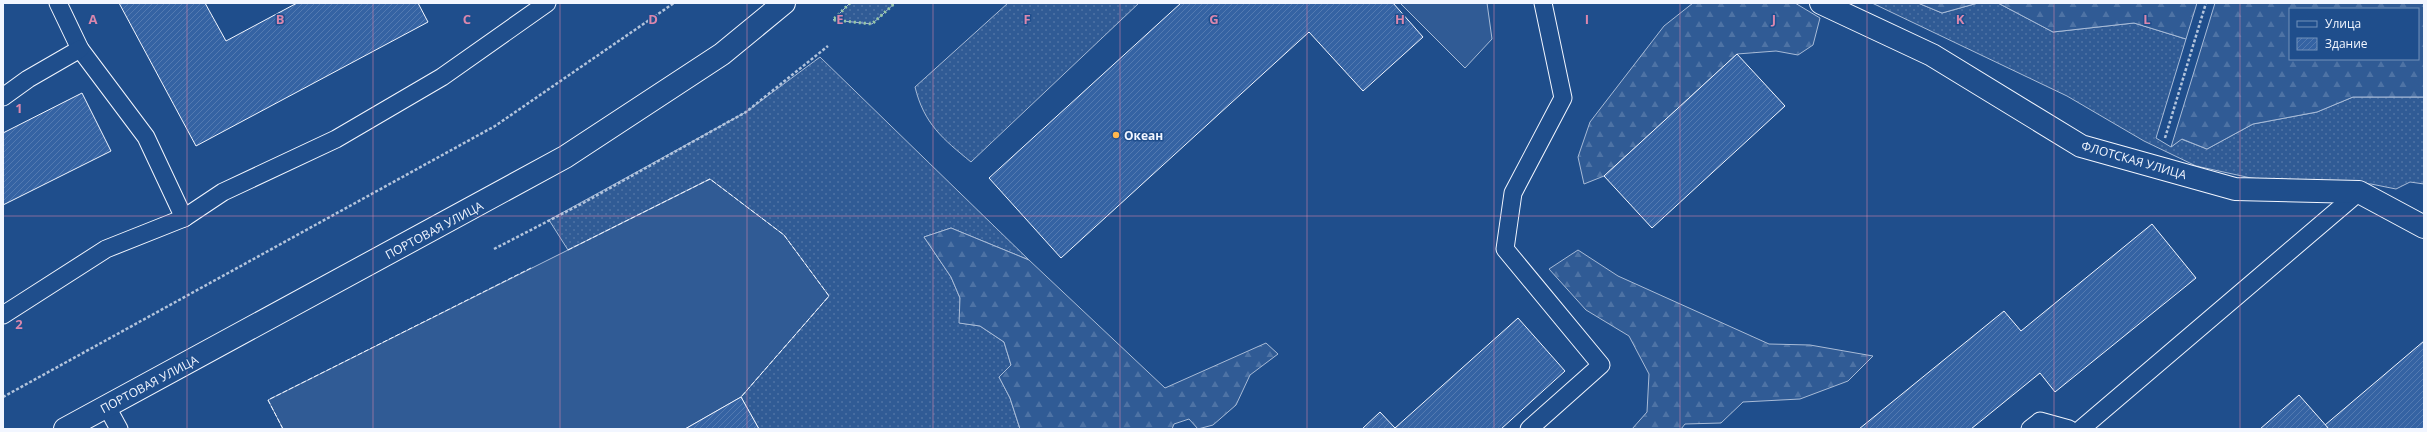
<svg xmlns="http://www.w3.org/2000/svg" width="2427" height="432" font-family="'Open Sans',sans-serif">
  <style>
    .grass { fill: url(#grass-dots); stroke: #a8bbd7 }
    .forest { fill: url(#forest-firs); stroke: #a8bbd7; fill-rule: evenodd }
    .built { fill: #305b95; stroke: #a8bbd7 }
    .building { fill: url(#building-hatch); stroke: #f2f6ff }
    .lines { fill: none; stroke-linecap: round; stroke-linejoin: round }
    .service-casing { stroke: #f2f6ff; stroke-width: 19 }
    .minor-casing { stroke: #f2f6ff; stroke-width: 24 }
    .tertiary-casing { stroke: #f2f6ff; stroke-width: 24 }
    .path { stroke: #b3c4dc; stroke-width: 2.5; stroke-dasharray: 3 2; stroke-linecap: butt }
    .service { stroke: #1f4e8c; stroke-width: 17 }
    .minor { stroke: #1f4e8c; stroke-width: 22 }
    .tertiary { stroke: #1f4e8c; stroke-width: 22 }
    .hedge { stroke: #97c8a6; stroke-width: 3; stroke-dasharray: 2 3; stroke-linecap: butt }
    .fence { stroke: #f2f6ff; stroke-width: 1; stroke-dasharray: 5 2; stroke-linecap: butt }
    .grid { fill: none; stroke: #da87ad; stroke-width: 1; stroke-opacity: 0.55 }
    .poi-dot { fill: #ffb74d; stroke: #1f4e8c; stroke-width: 1.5 }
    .labels { text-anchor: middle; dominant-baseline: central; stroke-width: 3; stroke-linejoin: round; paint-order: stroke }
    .poi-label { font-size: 12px; font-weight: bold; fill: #f2f6ff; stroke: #1f4e8c; text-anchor: start }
    .street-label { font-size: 12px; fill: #f2f6ff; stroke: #1f4e8c }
    .grid-label { font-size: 13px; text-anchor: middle; font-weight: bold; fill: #da87ad; stroke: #1f4e8c; stroke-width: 3; stroke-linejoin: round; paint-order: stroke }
  </style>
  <defs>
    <pattern id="grass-dots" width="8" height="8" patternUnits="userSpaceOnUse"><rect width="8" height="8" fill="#305b95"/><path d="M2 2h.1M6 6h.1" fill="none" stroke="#4e73a5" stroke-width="1.8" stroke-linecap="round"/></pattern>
    <pattern id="forest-firs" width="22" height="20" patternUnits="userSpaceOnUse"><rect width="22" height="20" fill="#305b95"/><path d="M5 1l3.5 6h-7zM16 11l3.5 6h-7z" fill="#4e73a5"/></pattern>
    <pattern id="building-hatch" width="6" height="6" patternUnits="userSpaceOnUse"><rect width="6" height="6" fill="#3563a3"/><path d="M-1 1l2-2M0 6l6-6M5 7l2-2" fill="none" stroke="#537ab1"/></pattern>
  </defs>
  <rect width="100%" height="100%" fill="#1f4e8c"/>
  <g class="grass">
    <path d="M850,3H895L872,24L833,20Z"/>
    <path d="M1008,3H1139L971,162C943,139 924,124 915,87Z"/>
    <path d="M1872,3H1918L1942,13L1978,3H1998L2053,32L2134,23L2186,39L2156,138L2171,147L2181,139L2207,149L2253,124L2317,112L2353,97H2424V184L2410,182L2396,189L2371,184H2321L2251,178L2196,166L2144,141L2067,96Z"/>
    <path d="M820,57L1029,260L951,228L924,237L951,277L960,298V323L980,326L1004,342L1011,365L999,377L1010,398L1020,429H759L741,397L829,296L710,179L568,250L549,220L746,112Z"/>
  </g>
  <g class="forest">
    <path d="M1693,3H1795L1820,18L1813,45L1798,55L1776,51L1737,54L1604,176L1584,184L1578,157L1590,122L1664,26Z"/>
    <path d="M1918,3H1978L1942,13Z"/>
    <path d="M1998,3H2197L2186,39L2134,23L2053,32Z"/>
    <path d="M2215,3H2424V97H2353L2317,112L2253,124L2207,149L2182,139L2171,147ZM2290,9H2418V59H2290Z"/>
    <path d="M951,228L1029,260L1165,388L1266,343L1278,354L1250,375L1236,405L1213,425L1198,429L1189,419L1174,424L1172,429H1020L1010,398L999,377L1011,365L1004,342L980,326L959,323L960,298L951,277L924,237Z"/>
    <path d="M1578,250L1618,276L1769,344L1810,345L1873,356L1848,381L1800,399L1743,402L1721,423L1685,424L1681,429H1632L1647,412L1649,374L1629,336L1586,310L1549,269Z"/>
  </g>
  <g class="built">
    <path d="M1400,3H1487L1492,39L1465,68Z"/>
    <path d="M710,179L784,235L829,296L741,397L685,429H283L268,400Z"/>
  </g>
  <g class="building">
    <path d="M119,3H205L226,41L297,3H418L428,22L196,146Z"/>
    <path d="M1181,3H1393L1423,37L1363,91L1309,32L1061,258L989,178Z"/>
    <path d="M1737,54L1785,106L1652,228L1604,176Z"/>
    <path d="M82,93L111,151L3,205V133Z"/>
    <path d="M2152,224L2196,278L2055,392L2040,373L1971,429H1859L2004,311L2021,331Z"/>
    <path d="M1518,318L1565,371L1501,429H1362L1380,412L1395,428Z"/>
    <path d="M2424,341V429H2329L2325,425Z"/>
    <path d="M2299,395L2329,429H2260Z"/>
    <path d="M741,397L759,429H685Z"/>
  </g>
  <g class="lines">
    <defs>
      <g id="service">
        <path d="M58,3L80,49L146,137L184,218"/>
        <path d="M3,97L28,79L80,49"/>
        <path d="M3,315L106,249L184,218L223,192L336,139L442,77L547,3"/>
        <path d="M107,407L119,429"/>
        <path d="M1529,429L1601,365L1505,249L1513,193L1563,98L1543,3"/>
        <path d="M2030,429L2040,421L2069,429"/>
        <path d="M2081,429L2359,192"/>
      </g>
      <path id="minor" d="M1821,3L1932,55L2081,146L2235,189L2359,192L2424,227"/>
      <path id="tertiary" d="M65,429L565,157L722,54L784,3"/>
    </defs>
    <use href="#service" class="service-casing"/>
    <use href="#minor" class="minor-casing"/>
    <use href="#tertiary" class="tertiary-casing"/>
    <g class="path">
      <path d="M2165,138L2206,3"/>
      <path d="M494,249L585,202L746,112L828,46"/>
      <path d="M3,397L495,126L674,3"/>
    </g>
    <use href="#service" class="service"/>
    <use href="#minor" class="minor"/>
    <use href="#tertiary" class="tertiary"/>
    <path class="hedge" d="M850,3L833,20L872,24L895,3"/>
    <g class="fence">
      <path d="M568,250L710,179L784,235L829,296L741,397"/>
      <path d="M283,429L268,400L533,267"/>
    </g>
  </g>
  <path class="grid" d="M187,3V429M373,3V429M560,3V429M747,3V429M933,3V429M1120,3V429M1307,3V429M1494,3V429M1680,3V429M1867,3V429M2054,3V429M2240,3V429M3,216H2424"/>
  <circle class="poi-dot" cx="1116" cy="135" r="4"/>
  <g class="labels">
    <g class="poi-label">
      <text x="1124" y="135">Океан</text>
    </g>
    <g class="street-label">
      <text transform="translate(2134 160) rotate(16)">ФЛОТСКАЯ УЛИЦА</text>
      <text transform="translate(434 230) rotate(-28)">ПОРТОВАЯ УЛИЦА</text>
      <text transform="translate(149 384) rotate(-28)">ПОРТОВАЯ УЛИЦА</text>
    </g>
  </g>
  <g class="grid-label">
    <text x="93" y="24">A</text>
    <text x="280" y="24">B</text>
    <text x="467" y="24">C</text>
    <text x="653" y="24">D</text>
    <text x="840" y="24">E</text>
    <text x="1027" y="24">F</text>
    <text x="1214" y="24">G</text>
    <text x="1400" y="24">H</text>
    <text x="1587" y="24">I</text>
    <text x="1774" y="24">J</text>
    <text x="1960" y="24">K</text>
    <text x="2147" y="24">L</text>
    <text x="19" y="113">1</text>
    <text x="19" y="329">2</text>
  </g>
  <rect width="2427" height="432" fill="none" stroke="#f2f6ff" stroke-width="8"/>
  <rect x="2289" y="8" width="130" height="52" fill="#1f4e8c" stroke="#7391ba"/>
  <rect x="2297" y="21" width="20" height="6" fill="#1f4e8c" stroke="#7391ba"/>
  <text x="2325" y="28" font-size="12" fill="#f2f6ff">Улица</text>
  <rect x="2297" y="38" width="20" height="12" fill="url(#building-hatch)" stroke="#7391ba"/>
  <text x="2325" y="48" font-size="12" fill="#f2f6ff">Здание</text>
</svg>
